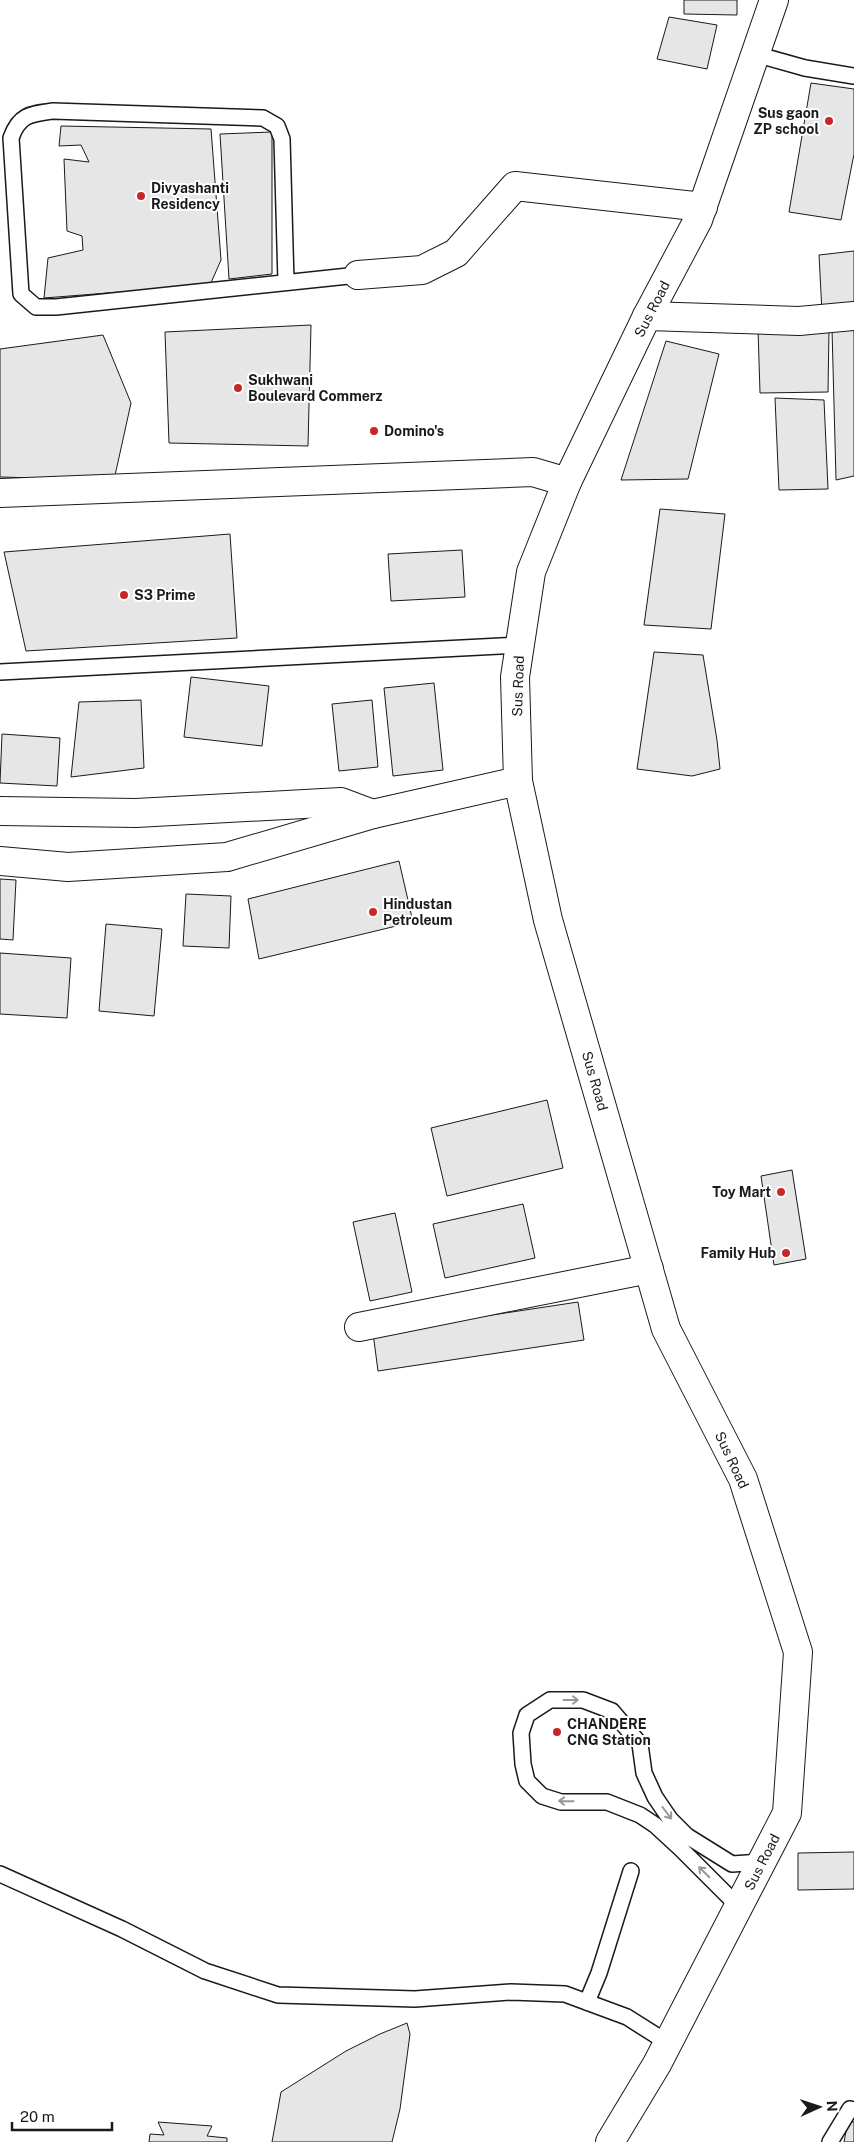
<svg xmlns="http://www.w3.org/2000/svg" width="854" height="2142" font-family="'Public Sans',sans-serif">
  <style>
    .building { fill: #e6e6e6; stroke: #1a1a1a }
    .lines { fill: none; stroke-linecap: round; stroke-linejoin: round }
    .service-casing { stroke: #1a1a1a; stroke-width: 18 }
    .minor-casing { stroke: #1a1a1a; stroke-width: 30 }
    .secondary-casing { stroke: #1a1a1a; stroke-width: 30 }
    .service { stroke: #fff; stroke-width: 15 }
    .minor { stroke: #fff; stroke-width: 28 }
    .secondary { stroke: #fff; stroke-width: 28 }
    .oneway { stroke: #989898 }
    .poi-dot { fill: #c62828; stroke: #fff; stroke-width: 2 }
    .labels { text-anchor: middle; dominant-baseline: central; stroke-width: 4; stroke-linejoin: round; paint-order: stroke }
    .poi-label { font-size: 14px; font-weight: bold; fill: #1a1a1a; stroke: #fff; text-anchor: start }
    .street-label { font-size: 14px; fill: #1a1a1a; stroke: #fff }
  </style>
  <rect width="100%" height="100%" fill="#fff"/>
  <g class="building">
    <path d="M684,0H737V15L684,14Z"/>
    <path d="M669,17L717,25L707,69L657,59Z"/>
    <path d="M811,83L854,89V154L841,220L789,212Z"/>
    <path d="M61,126L211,129L221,260L210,285L44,298L48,258L83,250L82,236L67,231L64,159L89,162L81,145L59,146Z"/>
    <path d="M272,132V274L229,279L220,134Z"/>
    <path d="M854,251V307L822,312L819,255Z"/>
    <path d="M311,325L308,446L169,443L165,332Z"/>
    <path d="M854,326V476L836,480L832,329Z"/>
    <path d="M758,329H829L828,392L760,393Z"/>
    <path d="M103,335L131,403L114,480L0,477V349Z"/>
    <path d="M666,341L719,354L688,479L621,480Z"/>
    <path d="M775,398L824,400L828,489L779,490Z"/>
    <path d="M660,509L725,514L711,629L644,625Z"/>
    <path d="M230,534L237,638L26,651L4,552Z"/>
    <path d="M462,550L465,597L391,601L388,554Z"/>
    <path d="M654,652L703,655L717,740L720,769L692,776L637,769Z"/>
    <path d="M191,677L269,686L262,746L184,737Z"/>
    <path d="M434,683L443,770L393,776L384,688Z"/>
    <path d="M141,700L144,768L71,777L79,702Z"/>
    <path d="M372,700L378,767L339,771L332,704Z"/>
    <path d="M2,734L60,738L57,786L0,783Z"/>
    <path d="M399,861L413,922L259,959L248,899Z"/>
    <path d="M0,879L16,880L13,940L0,939Z"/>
    <path d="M186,894L231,896L229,948L183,946Z"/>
    <path d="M106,924L162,929L154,1016L99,1011Z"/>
    <path d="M0,953L71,958L67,1018L0,1014Z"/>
    <path d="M547,1100L563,1168L447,1196L431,1128Z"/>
    <path d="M792,1170L806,1259L774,1265L761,1176Z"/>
    <path d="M523,1204L535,1258L445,1278L433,1224Z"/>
    <path d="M395,1213L412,1292L370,1301L353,1222Z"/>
    <path d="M578,1302L584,1340L378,1371L373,1333Z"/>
    <path d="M854,1852V1889L798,1890V1853Z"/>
    <path d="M407,2023L410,2034L400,2109L392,2142H272L281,2092L346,2051L380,2034Z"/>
    <path d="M848,2121L854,2122V2142H844Z"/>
    <path d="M158,2122L212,2126L207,2136L227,2138V2142H149L150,2134L164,2135Z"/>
  </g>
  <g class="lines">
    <defs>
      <g id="service">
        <path d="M755,54L805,68L854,76"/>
        <path d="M286,282L282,139L277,126L263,118L53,111C30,114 19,115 11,138L21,294L36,307H56L358,275"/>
        <path d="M0,672L520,645"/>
        <path d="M0,1874L122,1929L205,1971L278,1995L415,1999L511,1992L565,1994L627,2017L668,2043"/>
        <path d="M739,1907L681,1849L655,1825L640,1815L607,1802H561L542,1796L527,1781L523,1764L521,1733L527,1715L550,1700H583L612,1711L640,1744L644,1773L655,1797L670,1819L687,1836L732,1864L762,1862"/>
        <path d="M587,2002L599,1973L631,1871"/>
        <path d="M830,2142L850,2109L854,2110"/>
      </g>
      <g id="minor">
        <path d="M358,275L422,270L456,253L515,186L703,207"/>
        <path d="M647,316L799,321L854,316"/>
        <path d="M0,493L533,472L567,482"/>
        <path d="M0,811L136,813L341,802L373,814"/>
        <path d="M0,861L68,867L227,857L373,814L518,781"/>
        <path d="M359,1327L649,1269"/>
      </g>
      <path id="secondary" d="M610,2142L657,2064L787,1813L798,1652L743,1479L666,1329L548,920L518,781L515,677L531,572L567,482L647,316L698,220L774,0"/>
    </defs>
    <use href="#service" class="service-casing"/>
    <use href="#minor" class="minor-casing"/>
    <use href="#secondary" class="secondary-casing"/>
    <use href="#service" class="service"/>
    <use href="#minor" class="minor"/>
    <use href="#secondary" class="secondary"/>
  </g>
  <defs><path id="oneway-shaft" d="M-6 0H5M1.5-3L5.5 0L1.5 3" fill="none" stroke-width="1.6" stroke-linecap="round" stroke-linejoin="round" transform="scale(1.25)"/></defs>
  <g class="oneway">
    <use href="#oneway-shaft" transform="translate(571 1700)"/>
    <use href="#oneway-shaft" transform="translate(566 1801) rotate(-179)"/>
    <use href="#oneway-shaft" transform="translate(667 1813) rotate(53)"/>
    <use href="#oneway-shaft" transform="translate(704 1872) rotate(-135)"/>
  </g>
  <g class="poi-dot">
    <circle cx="829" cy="121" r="5"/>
    <circle cx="141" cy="196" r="5"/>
    <circle cx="238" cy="388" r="5"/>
    <circle cx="374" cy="431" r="5"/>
    <circle cx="124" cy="595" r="5"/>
    <circle cx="373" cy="912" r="5"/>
    <circle cx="781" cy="1192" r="5"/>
    <circle cx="786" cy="1253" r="5"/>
    <circle cx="557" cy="1732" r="5"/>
  </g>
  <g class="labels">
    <g class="poi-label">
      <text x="819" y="113" text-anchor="end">Sus gaon<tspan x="819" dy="16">ZP school</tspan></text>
      <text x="151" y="188">Divyashanti<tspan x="151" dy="16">Residency</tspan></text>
      <text x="248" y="380">Sukhwani<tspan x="248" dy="16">Boulevard Commerz</tspan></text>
      <text x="384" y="431">Domino's</text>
      <text x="134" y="595">S3 Prime</text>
      <text x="383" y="904">Hindustan<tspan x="383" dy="16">Petroleum</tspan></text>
      <text x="771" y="1192" text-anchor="end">Toy Mart</text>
      <text x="776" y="1253" text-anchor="end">Family Hub</text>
      <text x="567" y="1724">CHANDERE<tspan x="567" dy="16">CNG Station</tspan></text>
    </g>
    <g class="street-label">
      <text transform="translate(652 309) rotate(-63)">Sus Road</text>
      <text transform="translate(518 686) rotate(-88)">Sus Road</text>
      <text transform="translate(595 1081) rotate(74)">Sus Road</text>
      <text transform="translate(732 1460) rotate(65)">Sus Road</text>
      <text transform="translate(762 1862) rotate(-63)">Sus Road</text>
    </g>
  </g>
  <g transform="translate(819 2107) rotate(87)" stroke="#ffffff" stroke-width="4" paint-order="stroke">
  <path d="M0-4L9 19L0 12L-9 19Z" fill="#1a1a1a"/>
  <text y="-8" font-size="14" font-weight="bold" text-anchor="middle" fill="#1a1a1a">N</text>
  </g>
  <path d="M12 2122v8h100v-8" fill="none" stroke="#1a1a1a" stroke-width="2.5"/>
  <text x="20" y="2122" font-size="15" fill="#1a1a1a" stroke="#ffffff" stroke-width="4" paint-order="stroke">20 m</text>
</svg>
